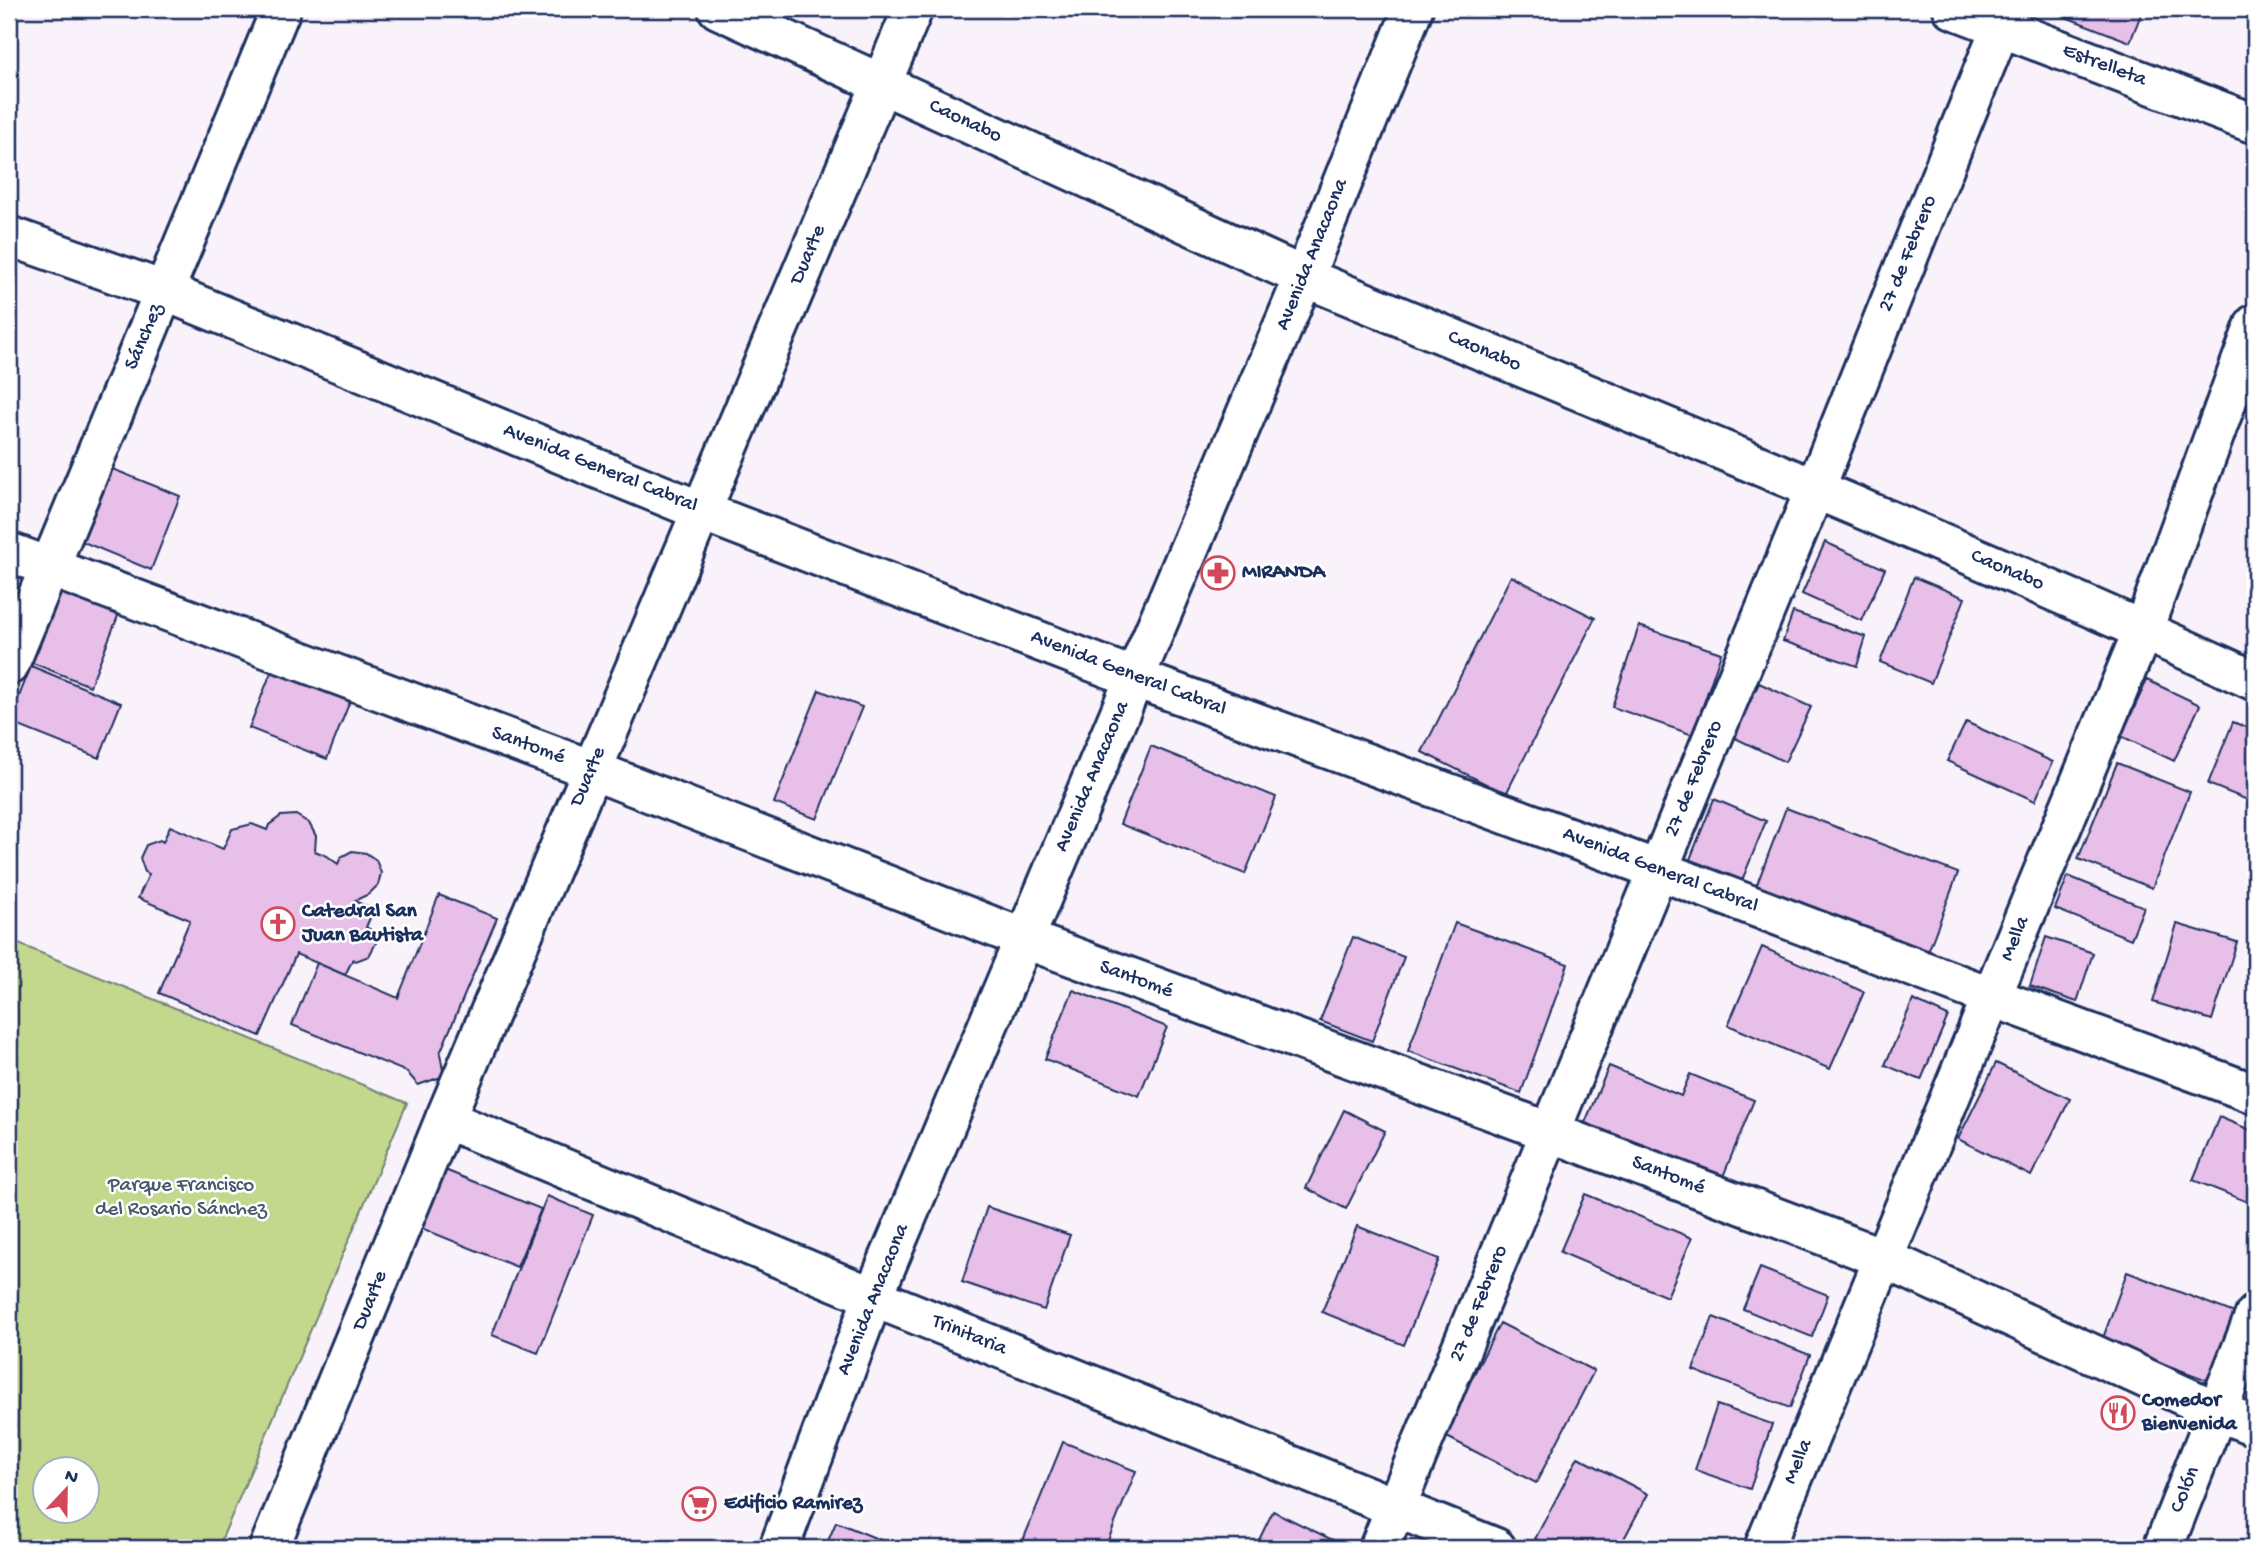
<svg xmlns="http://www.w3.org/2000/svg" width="2264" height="1557" font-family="'Gochi Hand',sans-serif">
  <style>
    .green { fill: #c3d88d; stroke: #6f8476; stroke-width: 2; fill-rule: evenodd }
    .building { fill: #e7bfe8; stroke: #1b2f5e; stroke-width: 2 }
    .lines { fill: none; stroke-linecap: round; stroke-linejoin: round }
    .minor-casing { stroke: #1b2f5e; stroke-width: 44 }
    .secondary-casing { stroke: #1b2f5e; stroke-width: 44 }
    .minor { stroke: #fff; stroke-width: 38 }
    .secondary { stroke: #fff; stroke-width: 38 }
    .labels { text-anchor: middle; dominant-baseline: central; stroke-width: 5; stroke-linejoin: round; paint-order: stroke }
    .street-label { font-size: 21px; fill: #1b2f5e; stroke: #fff }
    .poi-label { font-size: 21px; font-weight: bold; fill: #1b2f5e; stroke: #fff; text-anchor: start }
    .park-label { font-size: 21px; fill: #45596a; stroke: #fff }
  </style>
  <rect width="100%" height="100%" fill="#faf2fa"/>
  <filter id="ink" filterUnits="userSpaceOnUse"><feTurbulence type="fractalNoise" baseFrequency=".0143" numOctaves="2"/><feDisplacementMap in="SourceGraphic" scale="14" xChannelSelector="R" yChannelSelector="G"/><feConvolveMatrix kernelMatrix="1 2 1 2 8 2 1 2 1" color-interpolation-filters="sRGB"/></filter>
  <g filter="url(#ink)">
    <path class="green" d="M9,940L407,1103L218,1548H9ZM46,1470H88V1512H46Z"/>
    <g class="building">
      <path d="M2045,9H2143L2130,42Z"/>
      <path d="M105,466L180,496L151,570L76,539Z"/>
      <path d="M1825,542L1885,569L1862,621L1802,594Z"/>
      <path d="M1511,576L1595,618L1506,794L1422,752Z"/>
      <path d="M1914,577L1965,598L1931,683L1880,662Z"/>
      <path d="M60,587L120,611L90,686L30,662Z"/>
      <path d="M1793,612L1866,637L1857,666L1783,641Z"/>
      <path d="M1639,626L1721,653L1693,735L1612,707Z"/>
      <path d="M31,666L121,703L99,758L9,722Z"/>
      <path d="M272,670L350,701L327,759L249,728Z"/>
      <path d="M2147,680L2200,705L2174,761L2121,736Z"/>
      <path d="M1759,683L1811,707L1785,762L1733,737Z"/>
      <path d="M819,690L862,707L817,819L774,803Z"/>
      <path d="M1966,722L2053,762L2035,801L1947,761Z"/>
      <path d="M2233,722L2255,731V803L2208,784Z"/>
      <path d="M1151,746L1276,797L1245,874L1120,824Z"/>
      <path d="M2117,763L2190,792L2152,888L2078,859Z"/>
      <path d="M1714,799L1766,821L1741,883L1689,862Z"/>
      <path d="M1786,808L1958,873L1928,952L1756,887Z"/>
      <path d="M296,815L309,823L316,836L315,851L327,856L338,864L341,857L352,851L366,853L376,860L381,873L378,885L369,894L354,901L374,909L366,927L371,930L376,943L369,956L356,961L353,959L345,975L296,954L260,1036L159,993L190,920L138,898L149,874L145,872L140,858L146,845L160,840L163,842L170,826L223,849L232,829L252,824L267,830L269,825L281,816Z"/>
      <path d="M2068,876L2144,907L2131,939L2055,909Z"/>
      <path d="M439,895L497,918L440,1053L444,1076L418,1085L407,1072L292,1025L317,963L398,998Z"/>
      <path d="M1455,923L1568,964L1521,1093L1408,1051Z"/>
      <path d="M2177,924L2237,942L2212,1020L2153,1002Z"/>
      <path d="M1353,937L1404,957L1372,1041L1320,1021Z"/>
      <path d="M2046,937L2093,953L2077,1002L2030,986Z"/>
      <path d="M1762,947L1864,992L1830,1069L1728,1025Z"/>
      <path d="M1073,990L1167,1027L1139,1096L1045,1059Z"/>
      <path d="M1913,1000L1948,1016L1921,1080L1885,1065Z"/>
      <path d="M1996,1063L2070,1099L2031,1176L1958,1139Z"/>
      <path d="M1609,1066L1681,1096L1690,1074L1754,1100L1718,1189L1581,1132Z"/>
      <path d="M1344,1110L1385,1131L1346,1209L1306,1188Z"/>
      <path d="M2219,1117L2255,1132V1205L2193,1180Z"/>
      <path d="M440,1168L541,1209L517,1267L416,1226Z"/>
      <path d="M1585,1194L1692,1238L1667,1297L1560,1252Z"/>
      <path d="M547,1196L593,1215L538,1353L492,1335Z"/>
      <path d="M987,1207L1070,1235L1044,1310L962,1282Z"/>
      <path d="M1357,1226L1439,1259L1404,1345L1322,1312Z"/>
      <path d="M1760,1268L1828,1295L1812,1337L1743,1309Z"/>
      <path d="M2127,1272L2240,1315L2215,1383L2102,1341Z"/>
      <path d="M1713,1317L1810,1355L1790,1408L1693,1370Z"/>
      <path d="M1500,1323L1594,1371L1536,1483L1443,1435Z"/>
      <path d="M1717,1405L1772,1424L1750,1489L1695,1470Z"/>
      <path d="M1063,1442L1136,1471L1105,1548H1036L1022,1543Z"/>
      <path d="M1578,1457L1648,1494L1619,1548H1553L1535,1539Z"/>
      <path d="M1273,1511L1349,1548H1255Z"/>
      <path d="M836,1522L900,1548H825Z"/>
    </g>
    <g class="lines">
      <defs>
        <g id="minor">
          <path d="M1953,9L2255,124"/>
          <path d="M1304,277C1622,409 1942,538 2255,681"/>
          <path d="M9,552L592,770L1025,939L1550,1132L1883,1258L2217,1411L2255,1426"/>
          <path d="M9,665L281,9"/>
          <path d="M1135,678L1658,870L1992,997L2255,1094"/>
          <path d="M445,1119L873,1297L1496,1548"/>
          <path d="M1379,1548L1815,489L2008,9"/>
          <path d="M1764,1548L2143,630L2255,324"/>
          <path d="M2163,1548L2255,1315"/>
        </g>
        <g id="secondary">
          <path d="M718,9L1304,277"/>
          <path d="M9,236L164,291L701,511L1135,678"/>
          <path d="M269,1548L445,1119L913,9"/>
          <path d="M779,1548L873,1297L1304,277L1413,9"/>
        </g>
      </defs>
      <use href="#minor" class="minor-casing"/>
      <use href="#secondary" class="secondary-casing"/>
      <use href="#minor" class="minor"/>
      <use href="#secondary" class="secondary"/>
    </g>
  </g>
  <defs>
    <symbol id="pharmacy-ring" viewBox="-11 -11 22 22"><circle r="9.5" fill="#fff" stroke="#d1495b" stroke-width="1.5"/><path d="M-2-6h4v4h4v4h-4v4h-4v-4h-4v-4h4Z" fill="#d1495b"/></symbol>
    <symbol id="church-ring" viewBox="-11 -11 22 22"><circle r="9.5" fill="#fff" stroke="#d1495b" stroke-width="1.5"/><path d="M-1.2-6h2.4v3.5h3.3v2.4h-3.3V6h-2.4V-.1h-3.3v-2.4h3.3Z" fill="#d1495b"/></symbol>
    <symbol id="restaurant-ring" viewBox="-11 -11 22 22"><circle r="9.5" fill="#fff" stroke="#d1495b" stroke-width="1.5"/><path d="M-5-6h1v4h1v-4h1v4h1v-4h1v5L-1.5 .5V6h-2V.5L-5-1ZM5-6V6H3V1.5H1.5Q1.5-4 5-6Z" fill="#d1495b"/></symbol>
    <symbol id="supermarket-ring" viewBox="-11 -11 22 22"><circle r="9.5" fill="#fff" stroke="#d1495b" stroke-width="1.5"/><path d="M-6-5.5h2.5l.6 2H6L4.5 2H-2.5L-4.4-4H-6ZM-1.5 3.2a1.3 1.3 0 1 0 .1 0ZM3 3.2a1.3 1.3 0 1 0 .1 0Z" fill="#d1495b"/></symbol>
  </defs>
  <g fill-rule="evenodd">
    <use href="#pharmacy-ring" x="1199" y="554" width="38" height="38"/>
    <use href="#church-ring" x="259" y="905" width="38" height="38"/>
    <use href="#restaurant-ring" x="2099" y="1394" width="38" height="38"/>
    <use href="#supermarket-ring" x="680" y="1485" width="38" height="38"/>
  </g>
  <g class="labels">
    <g class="street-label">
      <text transform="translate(2104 66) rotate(21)">Estrelleta</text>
      <text transform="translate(965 122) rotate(25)">Caonabo</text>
      <text transform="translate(1909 254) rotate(-68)">27 de Febrero</text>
      <text transform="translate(809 255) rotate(-67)">Duarte</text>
      <text transform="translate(1313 255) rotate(-68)">Avenida Anacaona</text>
      <text transform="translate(145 337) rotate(-67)">Sánchez</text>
      <text transform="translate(1484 352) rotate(23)">Caonabo</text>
      <text transform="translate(600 469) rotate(22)">Avenida General Cabral</text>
      <text transform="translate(2007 571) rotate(23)">Caonabo</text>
      <text transform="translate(1128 674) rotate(21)">Avenida General Cabral</text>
      <text transform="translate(528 746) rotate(20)">Santomé</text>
      <text transform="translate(589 777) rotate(-67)">Duarte</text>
      <text transform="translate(1093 777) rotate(-67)">Avenida Anacaona</text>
      <text transform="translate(1695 779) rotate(-68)">27 de Febrero</text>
      <text transform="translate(1660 871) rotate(21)">Avenida General Cabral</text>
      <text transform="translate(2016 939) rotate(-68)">Mella</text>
      <text transform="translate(1136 980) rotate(20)">Santomé</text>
      <text transform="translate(1668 1176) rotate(21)">Santomé</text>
      <text transform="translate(874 1300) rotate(-68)">Avenida Anacaona</text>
      <text transform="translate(371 1301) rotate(-68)">Duarte</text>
      <text transform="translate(1480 1304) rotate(-68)">27 de Febrero</text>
      <text transform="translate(969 1336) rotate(22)">Trinitaria</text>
      <text transform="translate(1799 1462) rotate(-68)">Mella</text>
      <text transform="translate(2186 1490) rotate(-68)">Colón</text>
    </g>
    <g class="poi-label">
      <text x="1242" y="573">MIRANDA</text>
      <text x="302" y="912">Catedral San<tspan x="302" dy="24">Juan Bautista</tspan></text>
      <text x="2142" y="1401">Comedor<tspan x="2142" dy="24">Bienvenida</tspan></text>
      <text x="724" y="1504">Edificio Ramirez</text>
    </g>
    <g class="park-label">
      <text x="181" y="1186">Parque Francisco<tspan x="181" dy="24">del Rosario Sánchez</tspan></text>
    </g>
  </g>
  <rect width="2264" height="1557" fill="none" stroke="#fff" stroke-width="35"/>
  <rect x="18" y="18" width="2229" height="1522" fill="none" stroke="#1b2f5e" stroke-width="2.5" filter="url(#ink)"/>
  <g transform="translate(66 1490) rotate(22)"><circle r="33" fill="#ffffff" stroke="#a4acbf" stroke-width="2"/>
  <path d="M0-5L12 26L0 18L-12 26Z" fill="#d1495b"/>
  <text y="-10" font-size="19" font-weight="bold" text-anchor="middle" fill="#1b2f5e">N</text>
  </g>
</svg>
